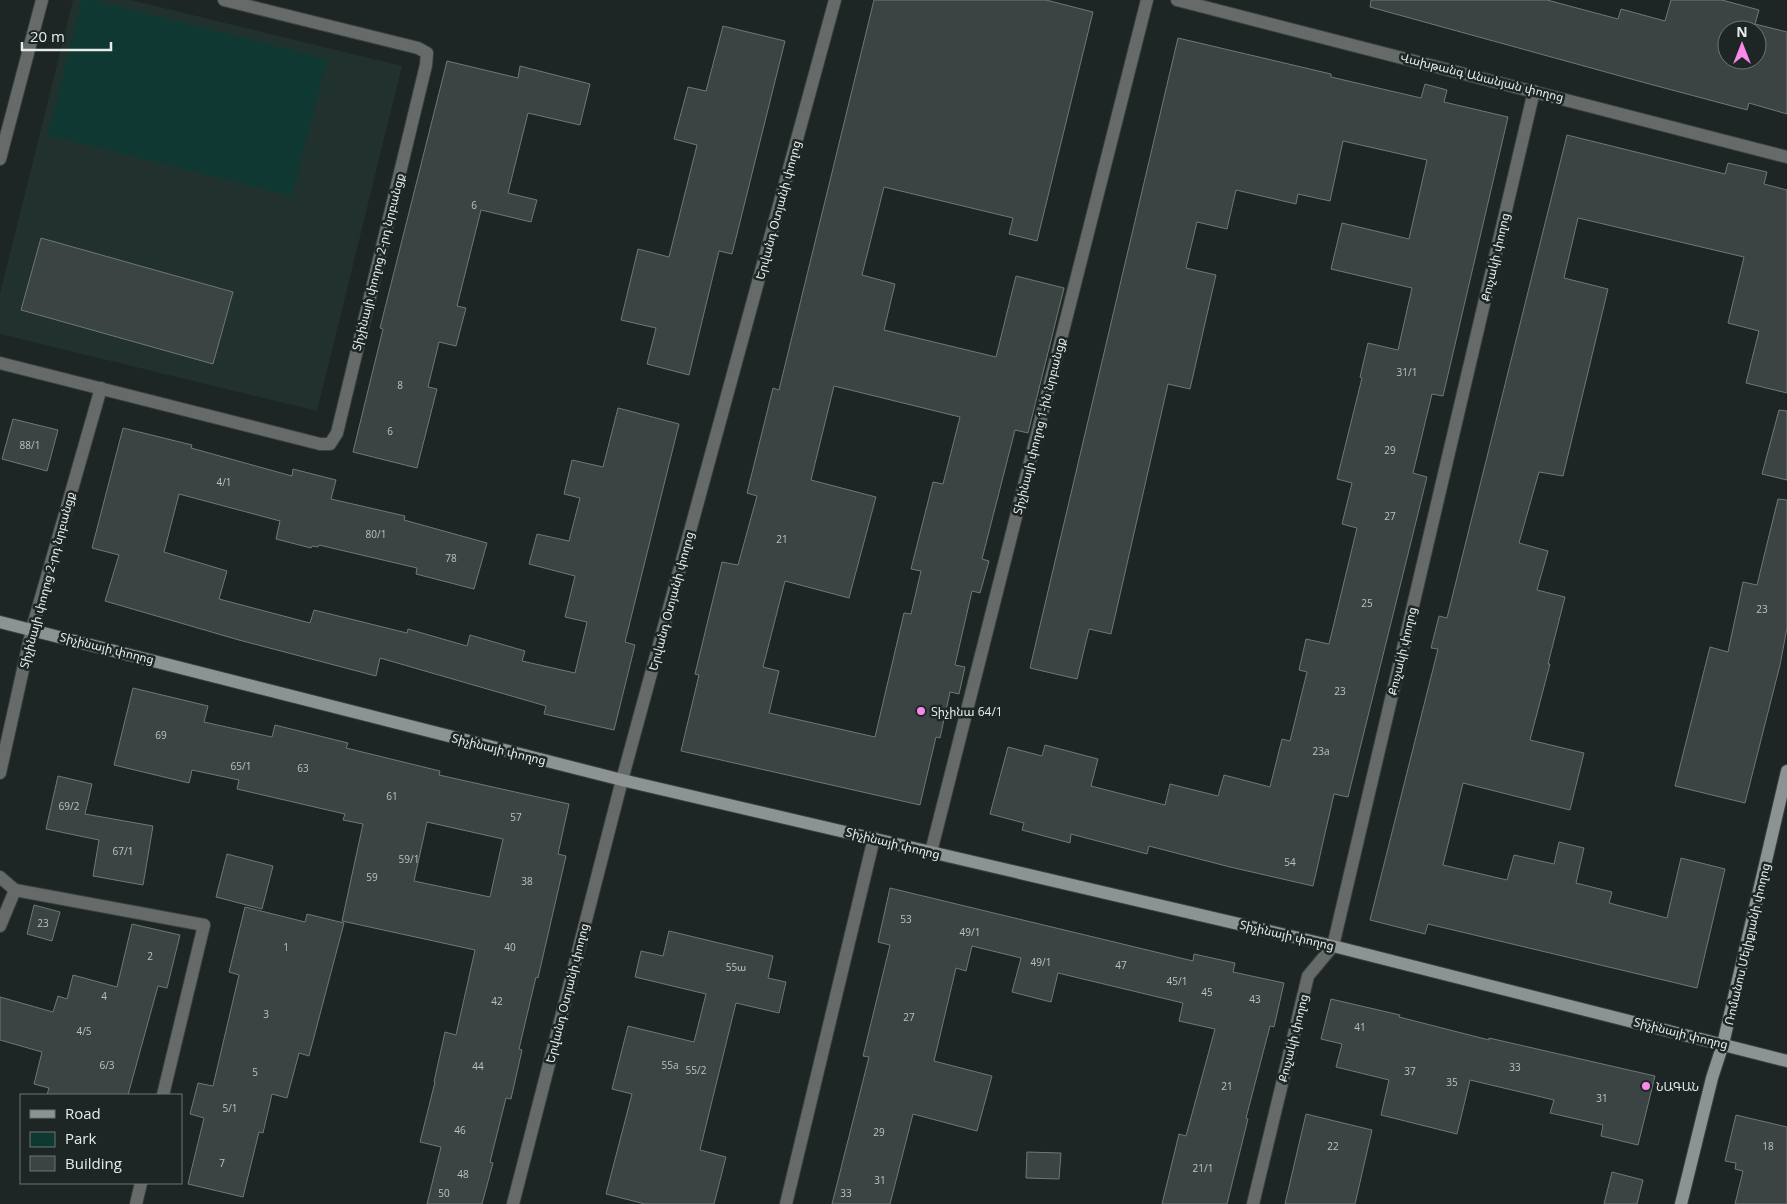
<svg xmlns="http://www.w3.org/2000/svg" width="1787" height="1204" font-family="'Open Sans','Noto Sans Armenian',sans-serif">
  <style>
    .built { fill: #21312e }
    .green { fill: #103832 }
    .building { fill: #3b4442; stroke: #6e7876; fill-rule: evenodd }
    .lines { fill: none; stroke-linecap: round; stroke-linejoin: round }
    .lane-casing { stroke: #394240; stroke-width: 14 }
    .street-casing { stroke: #394240; stroke-width: 14 }
    .secondary-casing { stroke: #394240; stroke-width: 14 }
    .lane { stroke: #666b6a; stroke-width: 12 }
    .street { stroke: #666b6a; stroke-width: 12 }
    .secondary { stroke: #8c9392; stroke-width: 12 }
    .poi-dot { fill: #f888ea; stroke: #1d2624; stroke-width: 2 }
    .labels { text-anchor: middle; dominant-baseline: central; stroke-width: 5; stroke-linejoin: round; paint-order: stroke }
    .number-label { font-size: 10px; fill: #bcc2c1 }
    .street-label { font-size: 12px; fill: #e7eceb; stroke: #1d2624 }
    .poi-label { font-size: 12px; fill: #e7eceb; stroke: #1d2624; text-anchor: start }
  </style>
  <rect width="100%" height="100%" fill="#1d2624"/>
  <path class="built" d="M73,0H131L402,66L317,411L0,334V294Z"/>
  <path class="green" d="M82,0H93L327,59L292,196L48,135Z"/>
  <g class="building">
    <path d="M874,0H1046L1093,12L1037,241L1009,234L1013,218L884,187L862,275L895,284L884,330L996,357L1016,276L1064,288L1028,433L1015,430L982,559L989,561L980,593L972,591L955,665L965,667L959,694L950,692L940,738L936,737L920,805L681,751L699,675L695,674L722,562L738,565L757,496L747,493L773,388L779,390ZM834,386L960,417L943,484L933,482L911,569L921,571L911,614L904,613L875,737L769,713L779,671L763,667L785,581L849,598L876,497L811,480Z"/>
    <path d="M1371,0H1547L1618,19L1621,9L1665,21L1671,0H1722L1759,10L1755,24L1787,32V114L1749,103L1747,110L1642,82L1370,7ZM1727,30H1757V60H1727Z"/>
    <path d="M723,26L785,41L732,254L719,251L689,375L647,364L656,328L621,320L638,249L669,257L697,145L674,139L688,87L706,91Z"/>
    <path d="M1178,38L1331,74V77L1421,98L1425,84L1447,90L1444,102L1508,117L1443,396L1432,394L1413,473L1427,477L1348,797L1334,794L1313,886L1230,867L1149,846L1147,854L1071,834L1070,843L1022,830L1024,823L990,814L1008,747L1042,756L1045,745L1098,759L1091,786L1165,805L1170,784L1218,796L1224,775L1270,787L1282,739L1290,741L1307,672L1299,670L1306,639L1329,644L1357,528L1342,524L1352,483L1337,479L1362,378L1360,377L1368,343L1398,350L1412,288L1331,269L1342,223L1409,239L1427,160L1343,141L1330,201L1298,194L1296,204L1236,190L1227,229L1197,222L1186,268L1216,275L1190,389L1168,384L1111,634L1089,629L1077,679L1030,668Z"/>
    <path d="M447,61L518,78L520,66L590,84L580,125L528,113L508,193L537,200L531,222L481,210L457,306L466,308L456,346L439,342L428,387L437,389L417,468L353,452L383,329L380,328Z"/>
    <path d="M1567,135L1725,174L1728,163L1767,172L1764,184L1787,190V393L1746,383L1759,331L1728,323L1744,257L1578,218L1564,278L1608,289L1563,476L1539,472L1519,543L1548,551L1537,590L1565,597L1548,664H1550L1530,740L1584,753L1570,810L1463,783L1443,865L1507,880L1514,855L1554,864L1559,842L1584,848L1576,883L1612,892L1609,903L1667,918L1681,858L1725,869L1697,988L1428,924L1425,934L1370,920L1438,649L1431,648L1439,616L1447,618Z"/>
    <path d="M41,238L233,292L213,364L21,310Z"/>
    <path d="M618,408L679,424L625,642L635,645L614,730L544,714L546,706L380,658L376,676L239,640L105,601L119,555L92,548L123,428L192,445L191,448L292,476L293,469L336,480L331,499L405,516L404,520L487,543L474,589L416,574L417,568L319,545L318,547L312,546L311,548L276,539L280,521L179,494L164,552L227,571L219,599L310,623L314,610L407,633L408,629L467,646L470,635L525,651L522,661L575,673L587,622L565,617L575,576L529,564L537,534L569,541L580,498L564,494L572,460L603,467Z"/>
    <path d="M1779,410L1787,411V480L1762,474Z"/>
    <path d="M13,419L58,430L47,471L2,459Z"/>
    <path d="M1778,499L1787,500V628L1780,665L1745,803L1675,786L1710,647L1728,652L1743,582L1757,585Z"/>
    <path d="M133,688L208,706L204,722L272,737L275,725L348,743L346,748L440,771L439,775L569,804L558,854L566,856L538,978L536,977L519,1049L522,1050L511,1099L506,1098L490,1162L493,1163L482,1204H427L441,1147L420,1142L435,1082H434L445,1032L456,1035L475,950L342,921L363,824L343,820L345,814L237,789L239,780L192,770L189,783L114,765ZM427,822L503,839L490,897L414,881Z"/>
    <path d="M58,776L92,784L85,814L153,826L143,885L93,876L99,840L46,829Z"/>
    <path d="M227,854L273,866L262,909L216,897Z"/>
    <path d="M890,888L1193,961L1194,954L1235,963L1233,972L1284,983L1274,1027L1270,1026L1246,1118L1248,1119L1227,1204H1162L1179,1134L1186,1136L1215,1029L1179,1021L1183,1003L1058,973L1051,1002L1012,992L1021,958L972,946L966,971L956,968L934,1061L992,1076L977,1131L913,1114L890,1204H832L869,1057L863,1056L890,945L878,942Z"/>
    <path d="M34,905L60,912L52,941L27,934Z"/>
    <path d="M245,907L305,922L307,914L344,923L309,1056L299,1053L287,1098L272,1094L263,1133L259,1132L243,1197L188,1184L204,1118L190,1114L198,1083L213,1086L239,975L229,972Z"/>
    <path d="M132,924L180,935L167,988L158,986L128,1095H47L49,1088L34,1084L42,1052L0,1040V997L53,1012L58,996L67,999L73,975L117,987Z"/>
    <path d="M669,931L773,956L768,978L786,982L779,1013L736,1003L700,1150L726,1157L714,1204H645L606,1194L632,1094L612,1089L628,1026L694,1042L706,994L635,977L641,951L663,956Z"/>
    <path d="M1331,999L1400,1015L1399,1017L1489,1040V1038L1655,1076L1638,1145L1601,1136L1603,1125L1550,1113L1554,1100L1470,1080L1457,1134L1381,1115L1389,1080L1336,1067L1342,1044L1321,1039Z"/>
    <path d="M1306,1114L1372,1130L1355,1204H1285Z"/>
    <path d="M1736,1115L1787,1127V1204H1735L1743,1171L1735,1169L1736,1163L1725,1161Z"/>
    <path d="M1027,1152L1061,1153L1059,1179L1026,1178Z"/>
    <path d="M1612,1172L1643,1180L1637,1204H1604Z"/>
  </g>
  <g class="lines">
    <defs>
      <path id="lane" d="M0,926L15,890"/>
      <g id="street">
        <path d="M1177,0L1787,157"/>
        <path d="M0,159L42,0"/>
        <path d="M0,363L320,444H330L337,433L426,65L427,53L418,48L224,0"/>
        <path d="M0,773L32,629L101,388"/>
        <path d="M931,852L1147,0"/>
        <path d="M0,877L15,890L204,925L163,1095"/>
        <path d="M136,1204L141,1183"/>
        <path d="M513,1204L622,780L835,0"/>
        <path d="M786,1204L874,838"/>
        <path d="M1253,1204L1308,976L1333,946L1534,91"/>
      </g>
      <g id="secondary">
        <path d="M0,622L622,780L1333,946L1787,1061"/>
        <path d="M1681,1204L1712,1078L1723,1044L1787,771"/>
      </g>
    </defs>
    <use href="#lane" class="lane-casing"/>
    <use href="#street" class="street-casing"/>
    <use href="#secondary" class="secondary-casing"/>
    <use href="#lane" class="lane"/>
    <use href="#street" class="street"/>
    <use href="#secondary" class="secondary"/>
  </g>
  <g class="poi-dot">
    <circle cx="921" cy="711" r="5"/>
    <circle cx="1646" cy="1086" r="5"/>
  </g>
  <g class="labels">
    <g class="number-label">
      <text x="474" y="205">6</text>
      <text x="1407" y="372">31/1</text>
      <text x="400" y="385">8</text>
      <text x="390" y="431">6</text>
      <text x="30" y="445">88/1</text>
      <text x="1390" y="450">29</text>
      <text x="224" y="482">4/1</text>
      <text x="1390" y="516">27</text>
      <text x="376" y="534">80/1</text>
      <text x="782" y="539">21</text>
      <text x="451" y="558">78</text>
      <text x="1367" y="603">25</text>
      <text x="1762" y="609">23</text>
      <text x="1340" y="691">23</text>
      <text x="161" y="735">69</text>
      <text x="1321" y="751">23a</text>
      <text x="241" y="766">65/1</text>
      <text x="303" y="768">63</text>
      <text x="392" y="796">61</text>
      <text x="69" y="806">69/2</text>
      <text x="516" y="817">57</text>
      <text x="123" y="851">67/1</text>
      <text x="409" y="859">59/1</text>
      <text x="1290" y="862">54</text>
      <text x="372" y="877">59</text>
      <text x="527" y="881">38</text>
      <text x="906" y="919">53</text>
      <text x="43" y="923">23</text>
      <text x="970" y="932">49/1</text>
      <text x="286" y="947">1</text>
      <text x="510" y="947">40</text>
      <text x="150" y="956">2</text>
      <text x="1041" y="962">49/1</text>
      <text x="1121" y="965">47</text>
      <text x="736" y="967">55ա</text>
      <text x="1177" y="981">45/1</text>
      <text x="1207" y="992">45</text>
      <text x="104" y="996">4</text>
      <text x="1255" y="999">43</text>
      <text x="497" y="1001">42</text>
      <text x="266" y="1014">3</text>
      <text x="909" y="1017">27</text>
      <text x="1360" y="1027">41</text>
      <text x="84" y="1031">4/5</text>
      <text x="107" y="1065">6/3</text>
      <text x="670" y="1065">55a</text>
      <text x="478" y="1066">44</text>
      <text x="1515" y="1067">33</text>
      <text x="696" y="1070">55/2</text>
      <text x="1410" y="1071">37</text>
      <text x="255" y="1072">5</text>
      <text x="1452" y="1082">35</text>
      <text x="1227" y="1086">21</text>
      <text x="1602" y="1098">31</text>
      <text x="230" y="1108">5/1</text>
      <text x="460" y="1130">46</text>
      <text x="879" y="1132">29</text>
      <text x="1333" y="1146">22</text>
      <text x="1768" y="1146">18</text>
      <text x="222" y="1163">7</text>
      <text x="1203" y="1168">21/1</text>
      <text x="463" y="1174">48</text>
      <text x="880" y="1180">31</text>
      <text x="444" y="1193">50</text>
      <text x="846" y="1193">33</text>
    </g>
    <g class="street-label">
      <text transform="translate(1482 77) rotate(14)">Վախթանգ Անանյան փողոց</text>
      <text transform="translate(778 210) rotate(-75)">Երվանդ Օտյանի փողոց</text>
      <text transform="translate(1495 257) rotate(-77)">Քուչակի փողոց</text>
      <text transform="translate(378 262) rotate(-76)">Տիչինայի փողոց 2-րդ նրբանցք</text>
      <text transform="translate(1039 426) rotate(-76)">Տիչինայի փողոց 1-ին նրբանցք</text>
      <text transform="translate(47 580) rotate(-75)">Տիչինայի փողոց 2-րդ նրբանցք</text>
      <text transform="translate(671 601) rotate(-75)">Երվանդ Օտյանի փողոց</text>
      <text transform="translate(107 648) rotate(14)">Տիչինայի փողոց</text>
      <text transform="translate(1402 651) rotate(-77)">Քուչակի փողոց</text>
      <text transform="translate(499 749) rotate(14)">Տիչինայի փողոց</text>
      <text transform="translate(893 843) rotate(14)">Տիչինայի փողոց</text>
      <text transform="translate(1287 935) rotate(13)">Տիչինայի փողոց</text>
      <text transform="translate(1747 944) rotate(-77)">Ռոմանոս Մելիքյանի փողոց</text>
      <text transform="translate(567 993) rotate(-76)">Երվանդ Օտյանի փողոց</text>
      <text transform="translate(1681 1033) rotate(14)">Տիչինայի փողոց</text>
      <text transform="translate(1293 1038) rotate(-76)">Քուչակի փողոց</text>
    </g>
    <g class="poi-label">
      <text x="931" y="711">Տիչինա 64/1</text>
      <text x="1656" y="1086">ՆԱԳԱՆ</text>
    </g>
  </g>
  <rect x="20" y="1094" width="162" height="90" fill="#1d2624" stroke="#6e7574"/>
  <rect x="30" y="1110" width="25" height="8" fill="#8c9392" stroke="#6e7574"/>
  <text x="65" y="1119" font-size="15" fill="#e7eceb">Road</text>
  <rect x="30" y="1132" width="25" height="15" fill="#103832" stroke="#6e7574"/>
  <text x="65" y="1144" font-size="15" fill="#e7eceb">Park</text>
  <rect x="30" y="1156" width="25" height="15" fill="#3b4442" stroke="#6e7574"/>
  <text x="65" y="1169" font-size="15" fill="#e7eceb">Building</text>
  <g transform="translate(1742 45)"><circle r="24" fill="#1d2624" stroke="#6e7574"/>
  <path d="M0-4L9 19L0 12L-9 19Z" fill="#f888ea"/>
  <text y="-8" font-size="14" font-weight="bold" text-anchor="middle" fill="#e7eceb">N</text>
  </g>
  <path d="M22 42v8h89v-8" fill="none" stroke="#e7eceb" stroke-width="2.5"/>
  <text x="30" y="42" font-size="15" fill="#e7eceb" stroke="#1d2624" stroke-width="4" paint-order="stroke">20 m</text>
</svg>
